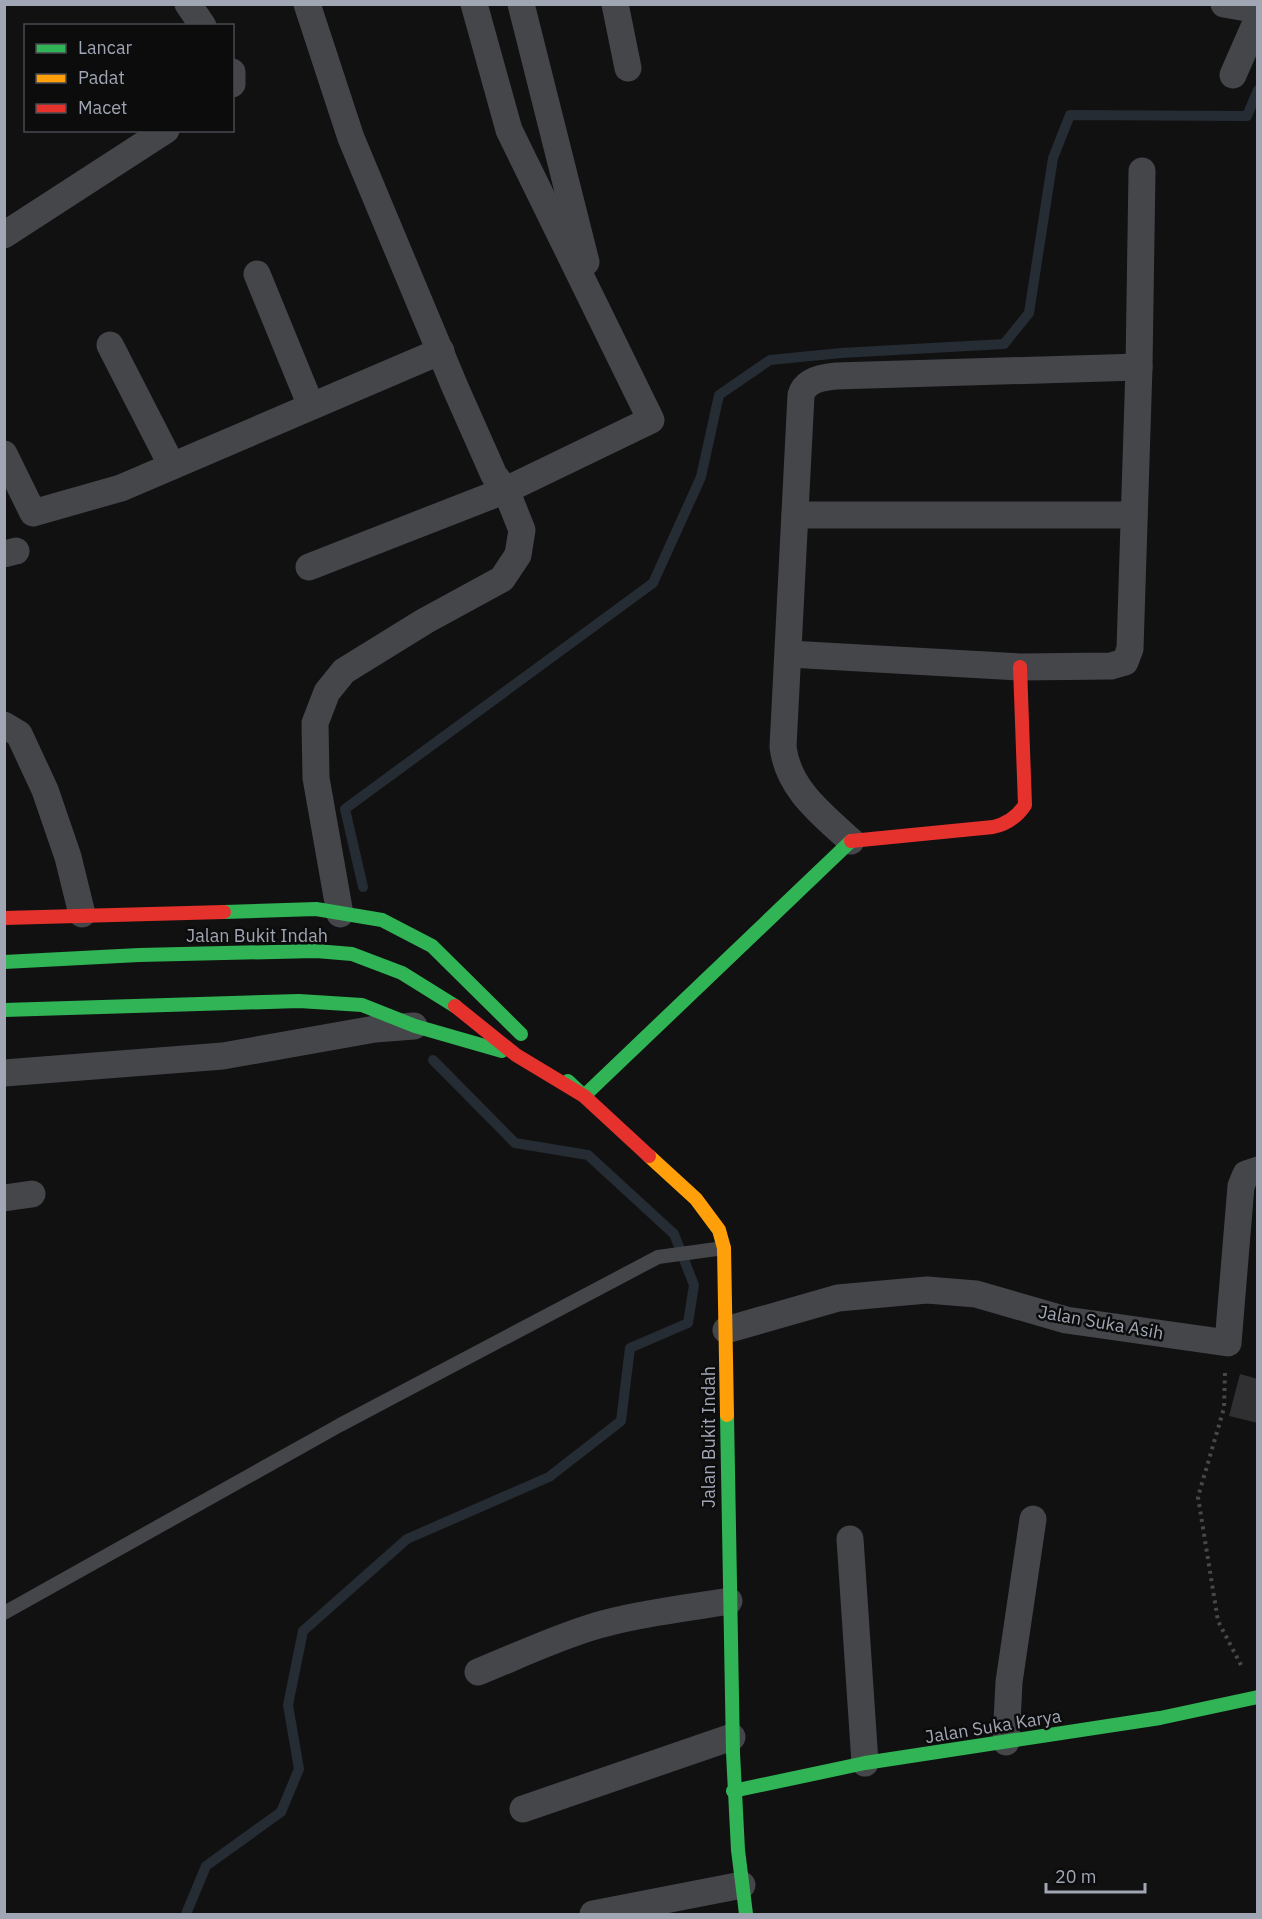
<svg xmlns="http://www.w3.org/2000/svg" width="1262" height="1919" font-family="'IBM Plex Sans',sans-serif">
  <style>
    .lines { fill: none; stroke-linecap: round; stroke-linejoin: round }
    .stream { stroke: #252c33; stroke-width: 10 }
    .building { fill: #303032 }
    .path { stroke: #47484c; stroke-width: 4; stroke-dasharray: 3 4.5; stroke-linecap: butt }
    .lane { stroke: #45464a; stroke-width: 14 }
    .street { stroke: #45464a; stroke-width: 27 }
    .fast { stroke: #30b455; stroke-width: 14 }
    .slow { stroke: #ff9f0a; stroke-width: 14 }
    .jam { stroke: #e5322d; stroke-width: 14 }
    .labels { text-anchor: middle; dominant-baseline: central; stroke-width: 5; stroke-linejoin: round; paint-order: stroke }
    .street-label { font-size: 18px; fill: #a1a6b4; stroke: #0c0c0d }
  </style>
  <rect width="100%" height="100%" fill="#111112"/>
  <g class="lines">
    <g class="stream">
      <path d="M363,887L345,809L653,583L701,477L719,395L770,360L841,353L1004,344L1029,313L1053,158L1070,115L1247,116L1258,90"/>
      <path d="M186,1914L206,1866L281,1812L299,1769L288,1705L303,1631L407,1539L549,1477L621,1421L630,1348L688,1323L694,1285L674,1234L588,1155L515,1143L433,1060"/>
    </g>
  </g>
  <path class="building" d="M1240,1374L1258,1379V1423L1229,1416Z"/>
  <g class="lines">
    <path class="path" d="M1225,1373L1224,1408L1198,1497L1218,1621L1242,1667"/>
    <path class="lane" d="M4,1613L340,1425L658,1257L724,1248"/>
    <g class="street">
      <path d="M188,4L203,26"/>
      <path d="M307,4L351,138L455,387L494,475L506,490L522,530L518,555L502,579L425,621L344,671L327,692L315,723L316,778L340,914"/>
      <path d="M521,4L586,262"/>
      <path d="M615,4L628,68"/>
      <path d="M1224,4L1258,10"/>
      <path d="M232,72V84"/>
      <path d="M1233,75L1258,18"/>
      <path d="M4,235L166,130"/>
      <path d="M257,274L311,406"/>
      <path d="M110,345L172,466"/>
      <path d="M4,454L33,513L121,488L441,351"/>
      <path d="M795,515H1134"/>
      <path d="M4,554L16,551"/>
      <path d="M309,567L506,490L651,420L509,130L474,4"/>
      <path d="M789,654L1020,667L1111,666L1125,662L1130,649L1139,367L1142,171"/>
      <path d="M4,725L19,734L45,790L68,857L82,914"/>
      <path d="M851,841C822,814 788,789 783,747L801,395C805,380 823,377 836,376L1139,367"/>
      <path d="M4,1073L223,1056L375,1029L414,1026"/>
      <path d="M4,1198L32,1194"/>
      <path d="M726,1330L838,1298L927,1290L976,1294L1066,1320L1228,1343L1241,1186L1246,1174L1258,1170"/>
      <path d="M850,1539L865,1763"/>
      <path d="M478,1672C515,1657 551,1640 589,1628C634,1614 683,1609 729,1601"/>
      <path d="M1006,1742L1009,1682L1033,1519"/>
      <path d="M523,1809L732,1737"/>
      <path d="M593,1914L742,1885"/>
    </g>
    <g class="fast">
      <path d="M224,912L316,909L382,920L432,946L521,1034"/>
      <path d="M4,962L139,955L316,951L352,954L402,973L455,1006"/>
      <path d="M4,1010L299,1001L362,1005L415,1026L502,1051"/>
      <path d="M568,1081L584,1096L851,841"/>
      <path d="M727,1415L733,1753L738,1850L746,1914"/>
      <path d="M733,1791L865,1763L1160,1718L1258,1697"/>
    </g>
    <path class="slow" d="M649,1156L696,1199L719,1230L724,1248L727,1415"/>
    <g class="jam">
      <path d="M851,841L993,827C1007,824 1017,817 1025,805L1020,667"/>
      <path d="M4,918L224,912"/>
      <path d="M455,1006L516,1055L584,1096L649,1156"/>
    </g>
  </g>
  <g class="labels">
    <g class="street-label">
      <text x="257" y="935">Jalan Bukit Indah</text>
      <text transform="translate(1101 1322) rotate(10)">Jalan Suka Asih</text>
      <text transform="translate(708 1437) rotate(-90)">Jalan Bukit Indah</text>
      <text transform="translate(993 1726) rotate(-9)">Jalan Suka Karya</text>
    </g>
  </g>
  <rect width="1262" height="1919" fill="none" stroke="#a1a6b4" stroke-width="12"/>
  <rect x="24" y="24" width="210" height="108" fill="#0c0c0d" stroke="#484a50" stroke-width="1.5"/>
  <rect x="36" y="44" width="30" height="9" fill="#30b455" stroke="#484a50" stroke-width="1.5"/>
  <text x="78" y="54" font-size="18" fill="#a1a6b4">Lancar</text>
  <rect x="36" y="74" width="30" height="9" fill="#ff9f0a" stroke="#484a50" stroke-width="1.5"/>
  <text x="78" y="84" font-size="18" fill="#a1a6b4">Padat</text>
  <rect x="36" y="104" width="30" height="9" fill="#e5322d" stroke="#484a50" stroke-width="1.5"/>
  <text x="78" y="114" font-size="18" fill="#a1a6b4">Macet</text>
  <path d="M1046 1883v9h99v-9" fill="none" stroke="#a1a6b4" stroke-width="3"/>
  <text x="1055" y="1883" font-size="18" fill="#a1a6b4" stroke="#0c0c0d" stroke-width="4.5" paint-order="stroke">20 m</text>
</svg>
